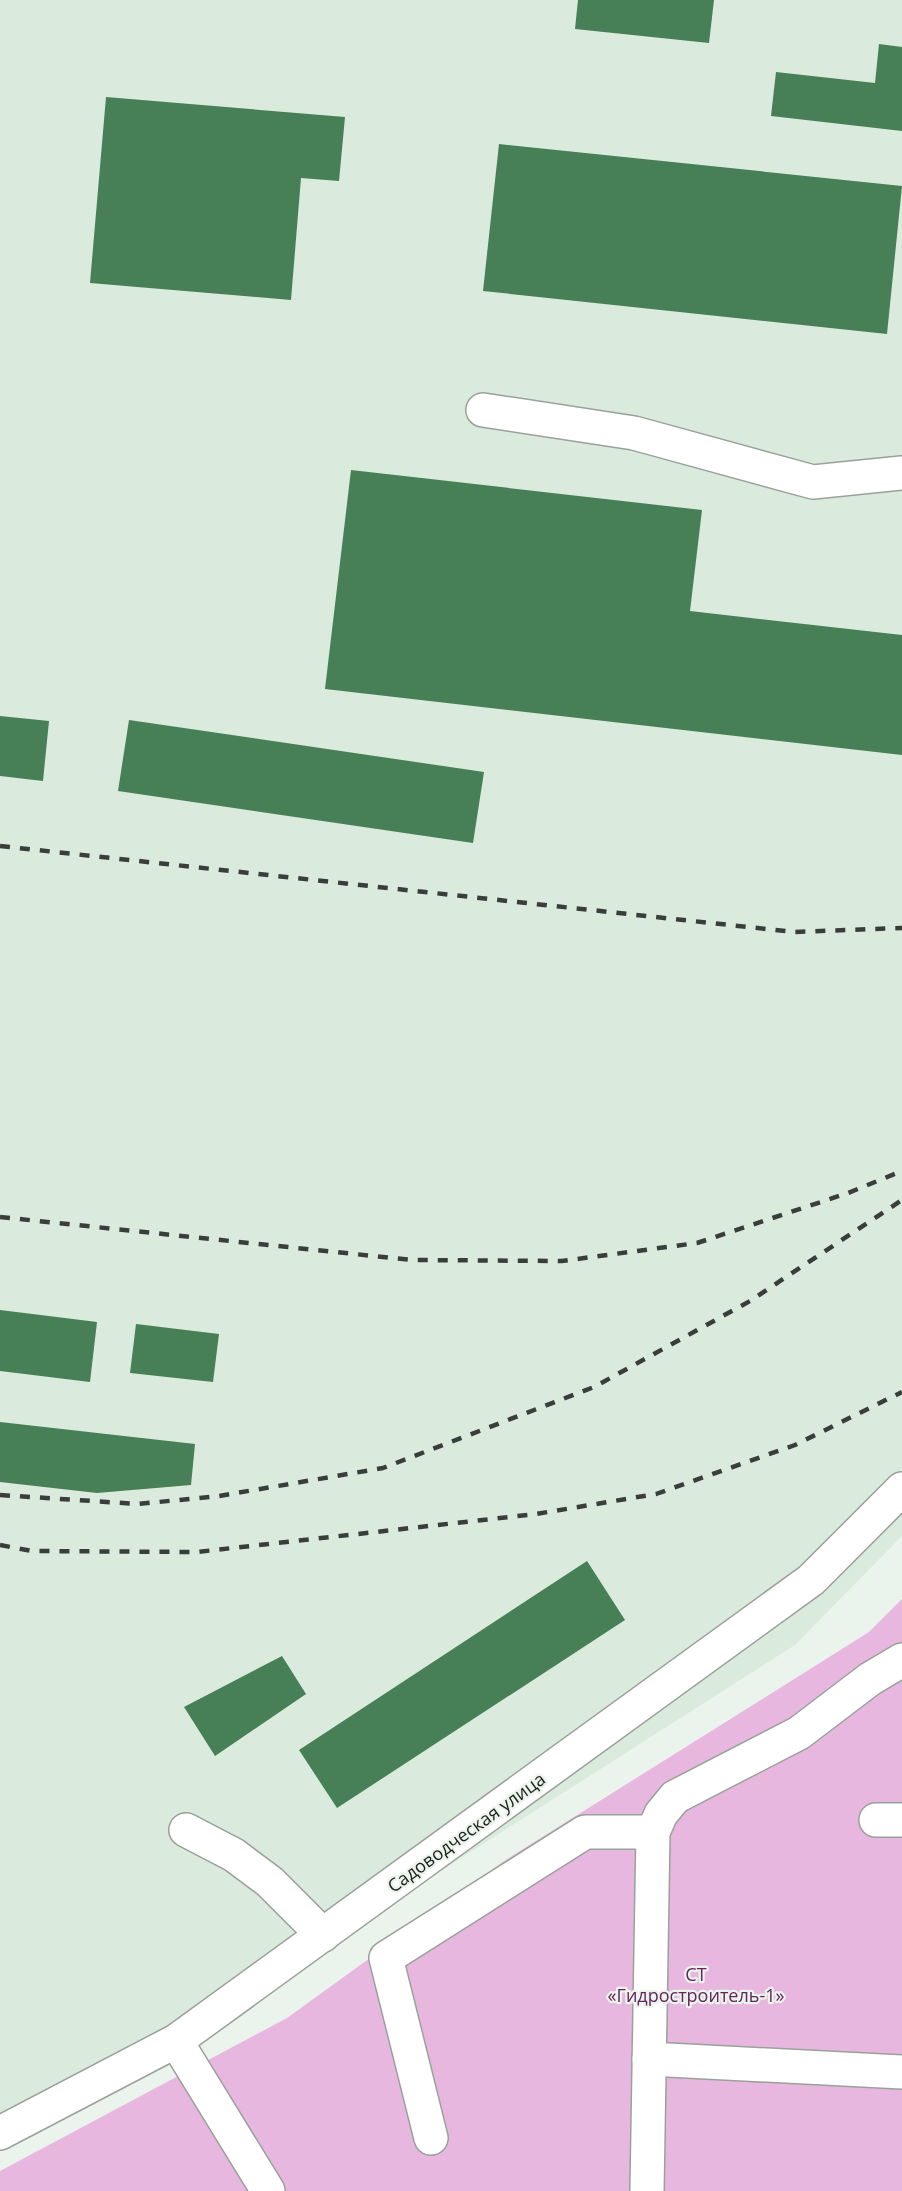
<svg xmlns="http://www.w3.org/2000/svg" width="902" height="2191" font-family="'Open Sans',sans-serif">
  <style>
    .built { fill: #daeadd }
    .green { fill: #e8b7df }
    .building { fill: #477f56 }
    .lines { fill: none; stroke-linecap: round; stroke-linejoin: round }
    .minor-casing { stroke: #99a19a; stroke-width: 36 }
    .minor { stroke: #fff; stroke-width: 33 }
    .rail { stroke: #3a3e3b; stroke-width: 4.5; stroke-dasharray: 10 10; stroke-linecap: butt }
    .labels { text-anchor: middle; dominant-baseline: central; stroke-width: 4.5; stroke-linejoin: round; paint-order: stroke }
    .street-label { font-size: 18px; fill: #1b1e1c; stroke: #ebf4ec }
    .park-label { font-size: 18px; fill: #64245c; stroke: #ebf4ec }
  </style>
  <rect width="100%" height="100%" fill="#ebf4ec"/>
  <path class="built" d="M0,0H902V1536L795,1645L61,2113L0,2145Z"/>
  <path class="green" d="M902,1599V2191H0V2171L287,2018L504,1861L869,1632Z"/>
  <g class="building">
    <path d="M578,0H714L709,43L575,29Z"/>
    <path d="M879,44L902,47V131L771,116L776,72L875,83Z"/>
    <path d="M106,97L345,117L339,181L301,178L291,300L90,283Z"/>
    <path d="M499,144L902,186L887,334L483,291Z"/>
    <path d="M351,470L702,510L690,611L902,635V755L325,689Z"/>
    <path d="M0,716L49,721L43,781L0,776Z"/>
    <path d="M129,720L484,772L473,843L118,791Z"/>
    <path d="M0,1310L97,1322L90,1382L0,1371Z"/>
    <path d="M136,1324L219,1334L213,1382L130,1373Z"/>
    <path d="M0,1422L195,1444L191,1485L97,1493L0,1482Z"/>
    <path d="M587,1561L625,1620L337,1808L299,1750Z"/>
    <path d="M282,1656L306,1694L215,1756L184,1707Z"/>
  </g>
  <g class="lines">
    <defs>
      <g id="minor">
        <path d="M483,410L634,433L813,482L902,473"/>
        <path d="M876,1820H902"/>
        <path d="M186,1830L234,1855L270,1882L323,1935"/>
        <path d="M176,2041L268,2191"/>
        <path d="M649,2059L902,2072"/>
        <path d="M0,2133L176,2041L811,1580L902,1489"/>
        <path d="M431,2138L386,1958L585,1832H653"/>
        <path d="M647,2191L653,1832L661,1814L675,1797L799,1733L870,1679L902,1660"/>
      </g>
    </defs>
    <use href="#minor" class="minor-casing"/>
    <use href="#minor" class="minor"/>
    <g class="rail">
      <path d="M0,846L794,932L902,928"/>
      <path d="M0,1217L412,1260L562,1261L697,1243L848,1193L902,1171"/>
      <path d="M0,1495L138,1504L219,1496L383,1468L594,1387L750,1301L902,1200"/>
      <path d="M0,1545L32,1551L197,1552L536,1514L656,1494L795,1445L902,1392"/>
    </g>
  </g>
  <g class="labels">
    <g class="street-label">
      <text transform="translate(466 1832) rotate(-36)">Садоводческая улица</text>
    </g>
    <g class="park-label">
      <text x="696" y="1974">СТ<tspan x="696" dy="21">«Гидростроитель-1»</tspan></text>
    </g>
  </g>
</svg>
